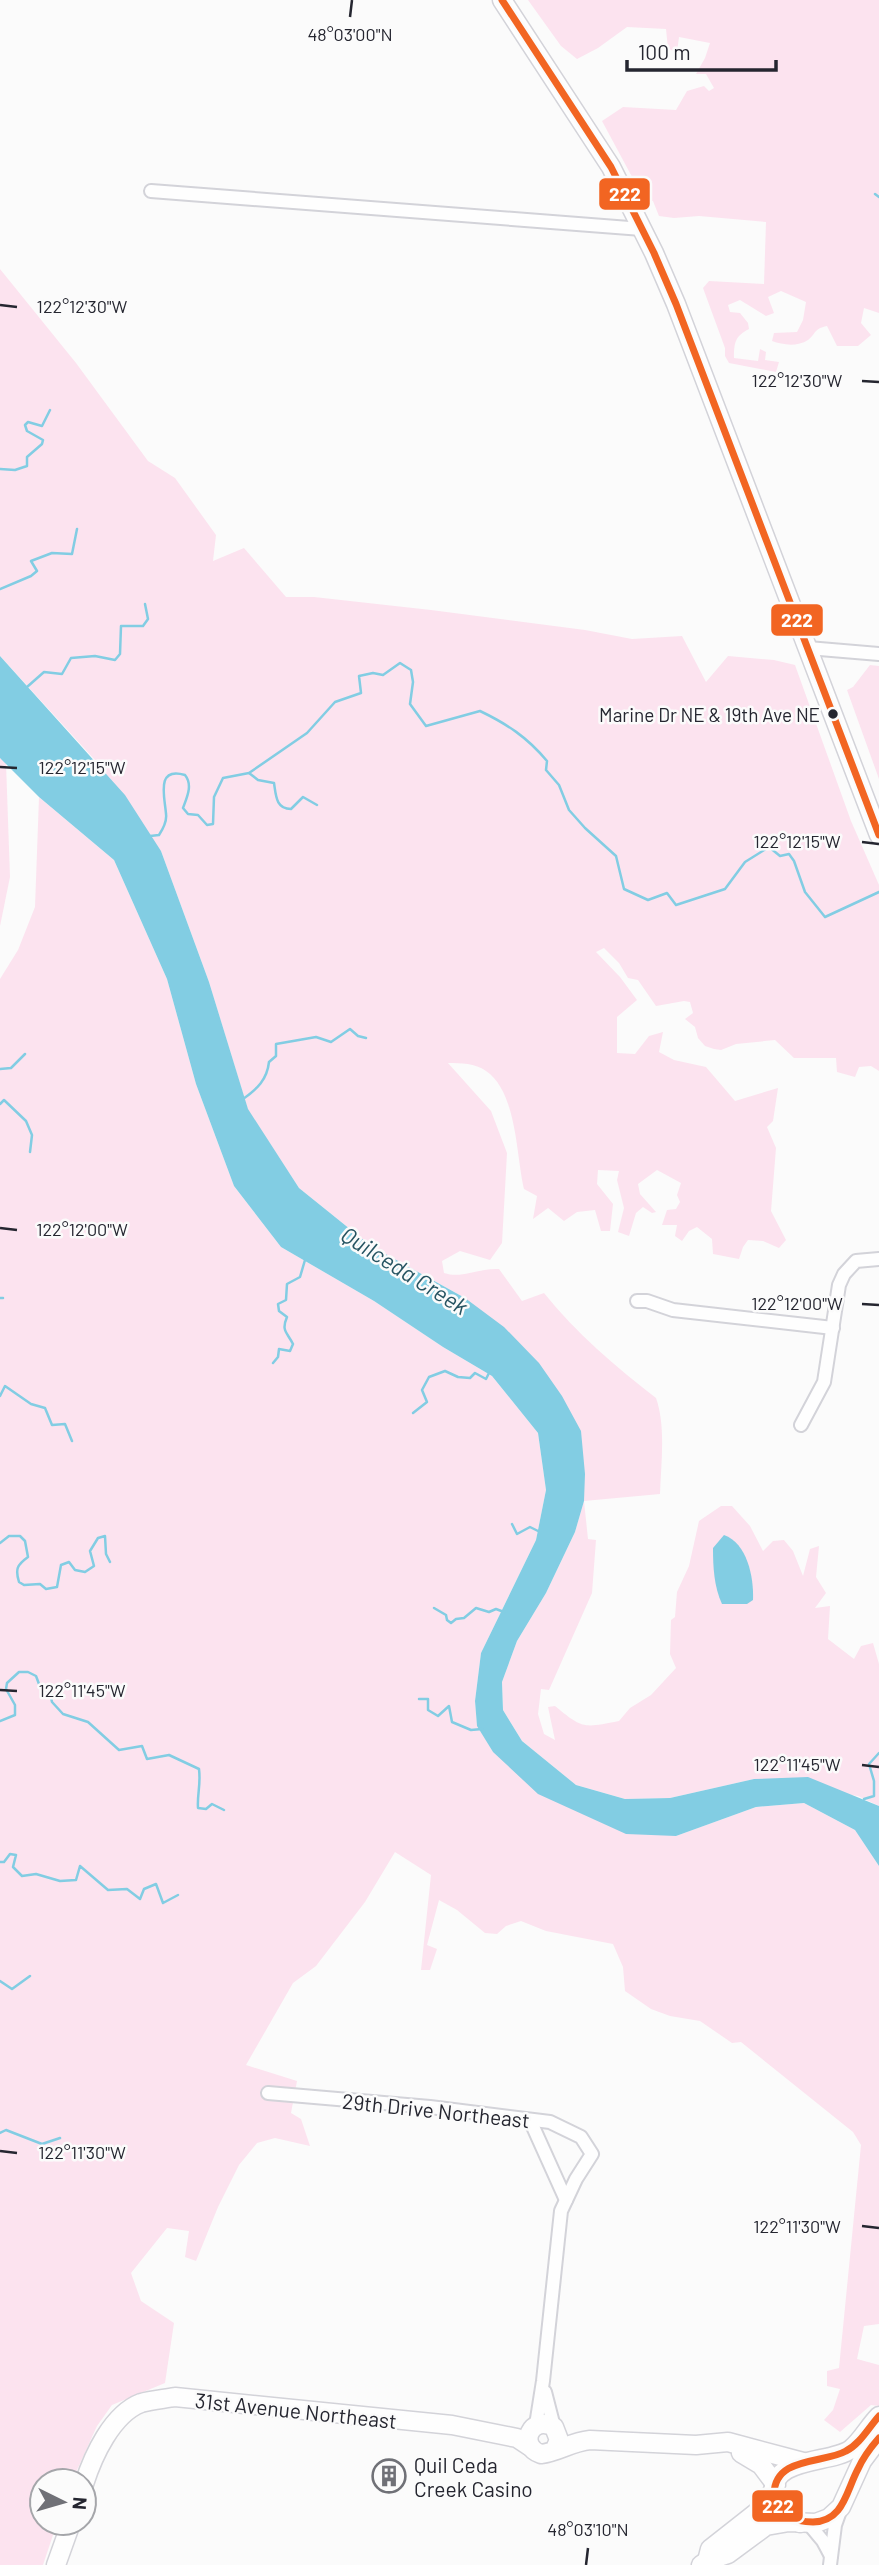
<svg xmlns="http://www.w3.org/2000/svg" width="879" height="2565" font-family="Barlow,sans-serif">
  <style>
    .green { fill: #fce3ef }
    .water { fill: #82cde3 }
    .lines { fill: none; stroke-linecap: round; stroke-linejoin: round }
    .stream { stroke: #82cde3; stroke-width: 2.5 }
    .street-casing { stroke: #d3d3d9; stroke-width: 16 }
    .secondary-casing { stroke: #d3d3d9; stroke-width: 21 }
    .street { stroke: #fefefe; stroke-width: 12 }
    .secondary { stroke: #fefefe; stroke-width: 18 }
    .bus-1-casing { stroke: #fbfbfb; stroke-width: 12 }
    .bus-1 { stroke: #f26522; stroke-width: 7 }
    .ticks { fill: none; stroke: #252630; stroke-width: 2.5 }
    .bus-dot { fill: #252630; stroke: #fbfbfb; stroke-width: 2.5 }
    .labels { text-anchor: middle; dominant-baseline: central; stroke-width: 5; stroke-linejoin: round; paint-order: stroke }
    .bus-label { font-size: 19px; fill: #252630; stroke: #fbfbfb; text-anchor: end }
    .street-label { font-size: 21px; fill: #252630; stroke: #fbfbfb }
    .poi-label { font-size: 21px; fill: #252630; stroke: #fbfbfb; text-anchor: start }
    .water-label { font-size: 23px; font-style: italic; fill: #265462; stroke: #fbfbfb }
    .ticks-label { font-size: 18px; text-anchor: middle; fill: #252630; stroke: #fbfbfb; stroke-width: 5; stroke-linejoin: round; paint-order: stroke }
    .line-badge { stroke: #fbfbfb; stroke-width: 2.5 }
    .badge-label { font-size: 19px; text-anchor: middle; font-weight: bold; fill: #fff }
  </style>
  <rect width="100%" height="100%" fill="#fbfbfb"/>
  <g class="green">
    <path d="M528,0H879V313L864,308L861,323L871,335L858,346H837L827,326C813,329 817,333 808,340C797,347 783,345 772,341L774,333L797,332L803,320L806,302L781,291L768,297L774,313L766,316L740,300L728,305L730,312L740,313L748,323L749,329C735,336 734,343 734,358L758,361L760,349L766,352L765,360L779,362L776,372L729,363L725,356V348L703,288L709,281L764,284L766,222L699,216L674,218L659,216L653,201H645L602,121L623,107L676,110L687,91L704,86L709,91L714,88L706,74H696L705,58L710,43L679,37L677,52L668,49L666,29L627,27L598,48L577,59L561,46Z"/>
    <path d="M0,269L76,363L148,461L175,478L216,535L213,561L244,548L286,597H314L431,610L585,630L632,639L682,636L706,682L728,656L774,660L795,665L851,821L879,885V1071L871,1066L859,1067L855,1077L837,1072L836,1058H794L775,1040L736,1044L721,1050L714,1049L705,1046L698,1038L695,1027L685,1019L693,1013L690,1002L684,1001L656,1006L638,980L628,978L619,963L604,948L596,952L620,977L637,1000L617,1017V1053L635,1054L649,1036L663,1032L659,1052L674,1060L706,1067L735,1101L778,1088L773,1121L767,1127L776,1148L771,1211L786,1240L779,1248L763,1241L748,1240L743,1247L739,1259L713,1254L712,1239L697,1227L689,1231L682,1241L675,1236L677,1225H662L667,1210L676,1209L680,1202L677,1195L681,1183L657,1170L638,1184L640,1194L656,1212L652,1213L643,1207L636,1213L629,1236L618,1232L624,1208L617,1180L619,1171L598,1170L597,1184L613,1204L610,1231H601L595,1210L577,1212L564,1221L548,1208L533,1219L537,1196L524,1189C516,1155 517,1092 486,1071C475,1063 461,1063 448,1063L491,1111L507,1153L502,1243L490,1260L460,1251L442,1261L444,1273C463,1279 477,1268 499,1269L522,1301L544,1293C576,1333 616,1367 656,1398C666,1426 661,1464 660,1494L584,1501L588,1539L596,1540L592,1593L549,1690L541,1689L538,1714L544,1734L555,1740L548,1707L555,1706C583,1729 583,1728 619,1721L630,1708L651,1695L676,1668L670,1654L671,1620L675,1617L677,1592L689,1566L699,1521L721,1506H732L750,1526L763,1551L773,1541L784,1540L793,1551L803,1576L810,1549L819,1546L816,1577L826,1593L815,1608L830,1606L828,1639L854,1659L861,1646L873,1643L879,1664V1806L858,1796L754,1779L670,1798L625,1799L576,1785L522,1741L503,1710L502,1682L517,1641L546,1593L575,1532L584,1501L465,1298L371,1246L299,1188L248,1110L209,982L161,851L94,759L0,656Z"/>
    <path d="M870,665L879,666V779L847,690L853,687Z"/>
    <path d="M0,758L6,763L10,877L0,926Z"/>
    <path d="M39,797L114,860L167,979L196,1084L234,1186L281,1247L374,1301L443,1347L492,1376L538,1433L546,1490L536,1540L481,1653L475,1701L477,1725L493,1752L676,1836L756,1807L804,1803L855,1830L879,1866V2324L864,2326L857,2359L879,2365V2406L871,2405L840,2432L824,2420L833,2410L840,2389L827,2386V2371L839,2368L861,2145L853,2132L741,2042L732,2043L700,2021L670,2016L651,2009L625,1991L623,1967L613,1944L546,1931L521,1921L506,1926L497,1934L485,1933L457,1910L439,1900L427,1945L437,1949L430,1970H421L431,1875L395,1852L365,1902L316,1966L293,1983L246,2065L297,2081L291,2113L301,2119L310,2146L275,2138L257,2143L239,2165L218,2207L196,2261L185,2257L189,2231L167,2228L131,2273L141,2301L174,2323L165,2383L112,2405L97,2426L72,2481H42V2523H57L43,2565H0V979L18,950L35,907Z"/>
  </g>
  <g class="water">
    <path d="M0,656L125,795L161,851L209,982L248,1109L299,1188L371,1246L465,1298L504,1327L539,1363L562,1396L581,1431L585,1474L584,1501L575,1532L546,1593L517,1641L502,1682L503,1710L522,1741L576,1785L625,1799L670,1798L754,1779L808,1777L879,1806V1866L855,1830L804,1803L756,1807L676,1836L626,1834L538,1794L493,1752L477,1726L475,1701L481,1653L536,1540L546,1490L538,1433L492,1376L443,1347L374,1301L281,1247L234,1186L196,1084L167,979L114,860L39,797L0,758Z"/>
    <path d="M724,1535C747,1543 754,1577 753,1600L747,1604H722C714,1587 713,1567 713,1548Z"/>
  </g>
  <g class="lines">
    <g class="stream">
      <path d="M875,194L879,197"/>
      <path d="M0,469L15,470L27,466V457L42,444L43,440L27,431L25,425L28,422L42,426L50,410"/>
      <path d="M0,589L31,576L37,571L31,561L52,553L72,554L77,529"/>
      <path d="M27,687L44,672L62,674L71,658L95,656L115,660L120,654L121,626H143L148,619L145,604"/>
      <path d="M249,773L258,780L274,783C276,796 276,809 291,809L303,797L317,805"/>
      <path d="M150,836L159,835C163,829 167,821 166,814C165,798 155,766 185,775C193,785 187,797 183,808L188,814L198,815L207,825L213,824L214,797L223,778L249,773L307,733L335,702L361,693L359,676L373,673L383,675L400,663L411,670L413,682L410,704L426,726L480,711C507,724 527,737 547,761L546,770L559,785L569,810L585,828L616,856L624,889L648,900L667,893L676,905L725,889L745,862L769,847L780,856L789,854L794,861L805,892L825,917L879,892"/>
      <path d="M0,1069L11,1068L25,1054"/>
      <path d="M243,1099C257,1089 267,1080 269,1062L276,1056V1044L316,1037L331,1042L350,1029L358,1036L366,1038"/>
      <path d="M0,1104L4,1100L26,1121L32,1135L30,1152"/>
      <path d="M0,1298H3"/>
      <path d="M273,1363L278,1357L279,1349L290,1351L293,1344C287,1332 281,1331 287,1317L279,1311L278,1304L286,1300L287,1284L300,1277L305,1260"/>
      <path d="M0,1396L5,1386L31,1404L45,1408L52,1425L65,1424L72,1441"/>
      <path d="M413,1413L427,1402L422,1390L429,1377L445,1371L458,1377L470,1378L475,1373L486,1379L489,1373"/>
      <path d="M512,1524L517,1534L530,1527L538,1531"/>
      <path d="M0,1543L9,1536H20L25,1541L28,1557C17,1565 15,1569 19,1582L24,1585L40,1584L46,1589L57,1587L61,1565L69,1562L75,1570L85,1572L94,1566L90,1551L98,1538L105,1536L106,1554L110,1562"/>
      <path d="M434,1608L446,1615L447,1620L451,1623L456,1619L464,1618L476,1608L489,1612L496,1609L504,1612"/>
      <path d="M419,1699H428V1710L438,1716L449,1706L452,1722L471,1730L482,1729"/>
      <path d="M0,1721L15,1715V1705L6,1689L7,1683L19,1672H28L36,1676L39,1684L50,1693L52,1702L63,1714L88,1722L119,1750L142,1746L147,1759L169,1755L199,1769C201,1785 197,1794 198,1808L206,1809L212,1804L224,1810"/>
      <path d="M864,1799L874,1796V1781L869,1764L879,1753"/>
      <path d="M0,1862H4L10,1854L16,1855L13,1867L22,1876L36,1874L60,1881L76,1880L80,1866L108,1890L127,1889L140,1899L144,1889L156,1884L163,1903L178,1895"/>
      <path d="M0,1981L12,1989L30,1976"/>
      <path d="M0,2133L6,2130L42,2144L60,2138"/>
    </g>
    <defs>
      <g id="street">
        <path d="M151,191L642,229"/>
        <path d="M808,648L879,654"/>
        <path d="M637,1301H647L673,1310L833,1328"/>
        <path d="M801,1425L824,1382L839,1285L844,1274L856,1261L879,1259"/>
        <path d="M268,2093L430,2107L550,2122L581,2137L592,2154L576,2179L561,2211L543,2381L536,2425"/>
        <path d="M530,2120L566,2200"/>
        <path d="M545,2392L554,2427"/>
        <path d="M808,2523L823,2541L831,2556"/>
        <path d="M830,2565L835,2525L840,2511"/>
      </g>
      <g id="secondary">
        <path d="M502,0L611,167L654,253L676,304L879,835"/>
        <path d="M555,2449L559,2440L554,2427C531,2414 517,2446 541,2454C558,2452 571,2442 590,2440L696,2445L728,2442L803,2462"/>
        <path d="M741,2453L761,2465L776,2485"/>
        <path d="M84,2484C93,2456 112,2414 141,2403C151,2400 164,2399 175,2397L452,2425L517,2438L529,2446"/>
        <path d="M800,2523C789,2519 776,2508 774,2496C768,2456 832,2464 851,2449C862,2440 869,2426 879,2416"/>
        <path d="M707,2561L710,2549L757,2512L774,2490"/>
        <path d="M56,2565L71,2523"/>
        <path d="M701,2565L707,2561L728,2554L766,2526L789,2522L816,2523L829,2518L841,2507L862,2461L879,2438"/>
      </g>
    </defs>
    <use href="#street" class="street-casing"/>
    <use href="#secondary" class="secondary-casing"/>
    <use href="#street" class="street"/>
    <use href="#secondary" class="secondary"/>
    <defs>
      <g id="bus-1">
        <path d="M502,0L611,167L654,253L676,304L879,835"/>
        <path d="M879,2416C869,2427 860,2444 846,2451C823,2464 775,2456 774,2494C774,2504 780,2511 788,2516C795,2520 804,2522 813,2522C844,2521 846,2491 858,2469C863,2458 871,2447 879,2438"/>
      </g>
    </defs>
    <use href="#bus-1" class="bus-1-casing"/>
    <use href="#bus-1" class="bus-1"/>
  </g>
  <path class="ticks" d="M350,17L352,0M0,305L17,307M862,381L879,382M0,767L17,768M862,842L879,844M0,1228L17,1230M862,1304L879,1305M0,1690L17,1691M862,1765L879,1767M0,2151L17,2153M862,2226L879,2228M586,2565L588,2548"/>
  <defs>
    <symbol id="building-ring" viewBox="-11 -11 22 22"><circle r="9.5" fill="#fbfbfb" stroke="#707177" stroke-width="1.5"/><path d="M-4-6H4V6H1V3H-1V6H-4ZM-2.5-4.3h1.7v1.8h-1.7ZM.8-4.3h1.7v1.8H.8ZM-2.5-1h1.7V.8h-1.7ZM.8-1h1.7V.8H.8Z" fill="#707177"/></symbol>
  </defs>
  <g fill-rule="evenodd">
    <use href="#building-ring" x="370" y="2457" width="38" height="38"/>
  </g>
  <circle class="bus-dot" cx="833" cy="714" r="6"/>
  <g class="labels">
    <g class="bus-label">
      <text x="820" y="714">Marine Dr NE &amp; 19th Ave NE</text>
    </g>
    <g class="street-label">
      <text transform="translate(436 2110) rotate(6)">29th Drive Northeast</text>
      <text transform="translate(296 2410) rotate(6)">31st Avenue Northeast</text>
    </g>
    <g class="poi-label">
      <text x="414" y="2464">Quil Ceda<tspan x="414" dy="24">Creek Casino</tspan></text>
    </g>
    <g class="water-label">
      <text transform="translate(405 1270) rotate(32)">Quilceda Creek</text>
    </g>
  </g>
  <g class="ticks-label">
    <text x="350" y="41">48°03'00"N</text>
    <text x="82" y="313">122°12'30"W</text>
    <text x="797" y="387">122°12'30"W</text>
    <text x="82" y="774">122°12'15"W</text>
    <text x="797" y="848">122°12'15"W</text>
    <text x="82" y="1236">122°12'00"W</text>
    <text x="797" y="1310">122°12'00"W</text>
    <text x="82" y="1697">122°11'45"W</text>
    <text x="797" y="1771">122°11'45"W</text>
    <text x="82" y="2159">122°11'30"W</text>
    <text x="797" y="2233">122°11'30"W</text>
    <text x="588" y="2536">48°03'10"N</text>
  </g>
  <g class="line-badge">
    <rect x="598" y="177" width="53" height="34" rx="7" fill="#f26522"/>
    <rect x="770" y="603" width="54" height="34" rx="7" fill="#f26522"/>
    <rect x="751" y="2489" width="53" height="34" rx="7" fill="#f26522"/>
  </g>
  <g class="badge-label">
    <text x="625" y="201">222</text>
    <text x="797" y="627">222</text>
    <text x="778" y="2513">222</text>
  </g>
  <g transform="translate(63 2502) rotate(95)"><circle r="33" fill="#fbfbfb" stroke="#a5a6aa" stroke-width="2"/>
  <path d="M0-5L12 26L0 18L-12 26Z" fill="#707177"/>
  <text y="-10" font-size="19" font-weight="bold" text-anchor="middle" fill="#252630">N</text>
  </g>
  <path d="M627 60v10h149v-10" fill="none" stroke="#252630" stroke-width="3.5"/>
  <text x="638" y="60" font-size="21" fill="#252630" stroke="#fbfbfb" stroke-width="5" paint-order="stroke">100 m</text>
</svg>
